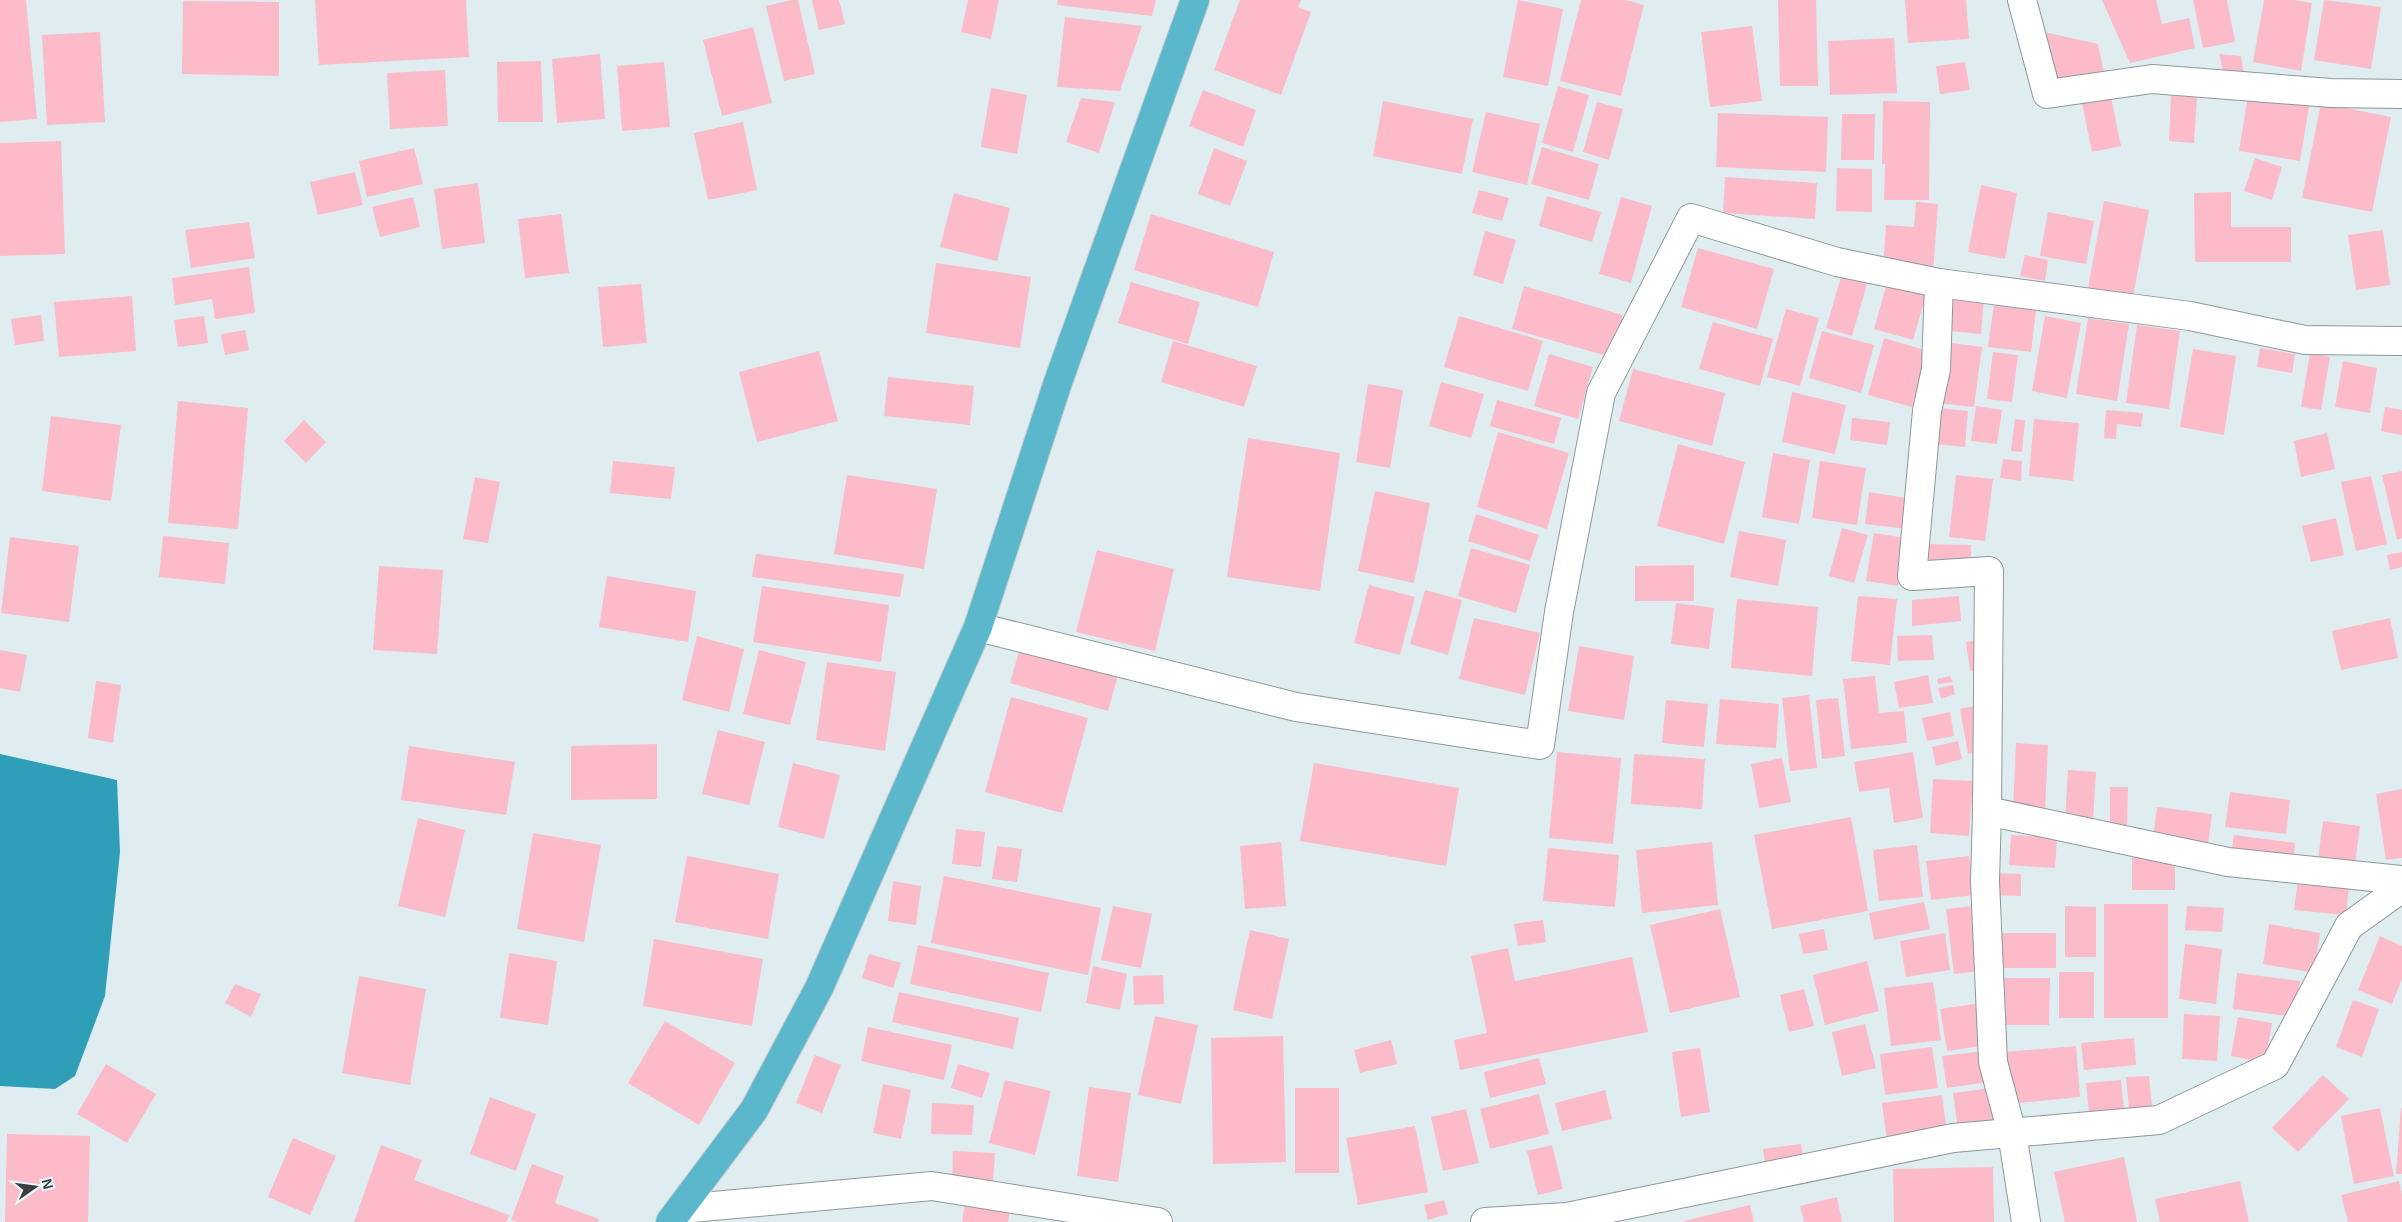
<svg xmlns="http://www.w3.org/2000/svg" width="2402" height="1222" font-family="Arial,sans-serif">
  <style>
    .water { fill: #2f9fb8 }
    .building { fill: #fcbbc8 }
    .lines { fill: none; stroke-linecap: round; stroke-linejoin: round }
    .minor-casing { stroke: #8b989b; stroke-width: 30 }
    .trunk-casing { stroke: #c7c9c9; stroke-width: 30 }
    .minor { stroke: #fff; stroke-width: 28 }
    .trunk { stroke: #5bb8cc; stroke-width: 28 }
  </style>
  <rect width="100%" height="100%" fill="#dfedf1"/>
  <path class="water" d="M0,754L117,780L120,852L105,996L75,1076L55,1089L0,1086Z"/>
  <g class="building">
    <path d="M0,0H26L37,119L0,122Z"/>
    <path d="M315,0H466L469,57L319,65Z"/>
    <path d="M792,0H798L815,74L784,81L766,6Z"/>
    <path d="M812,0H839L845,24L819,30Z"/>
    <path d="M968,0H999L991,39L961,32Z"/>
    <path d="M1058,0H1156L1152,16L1057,5Z"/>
    <path d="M1240,0H1301L1298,7L1311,12L1281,95L1214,70Z"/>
    <path d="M1518,0L1563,9L1548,86L1503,77Z"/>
    <path d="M1581,0H1626L1644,5L1621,96L1560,81Z"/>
    <path d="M1778,0H1816L1818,86H1780Z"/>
    <path d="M1905,0H1966L1969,39L1908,43Z"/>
    <path d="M2102,0H2156L2162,24L2189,18L2195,48L2130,63Z"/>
    <path d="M2193,0H2227L2235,42L2203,48Z"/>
    <path d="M2264,0H2294L2312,3L2301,71L2253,62Z"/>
    <path d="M2324,0L2381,7L2371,69L2314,60Z"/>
    <path d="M183,1L279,2V76L182,74Z"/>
    <path d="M1065,17L1142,26L1120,91L1057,87Z"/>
    <path d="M1752,26L1762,101L1710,107L1701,32Z"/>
    <path d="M753,27L772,103L722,116L703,40Z"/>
    <path d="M2035,30L2098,44L2105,78L2052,88Z"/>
    <path d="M100,32L105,122L47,125L42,35Z"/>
    <path d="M1894,38L1897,93L1830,95L1828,41Z"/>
    <path d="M600,54L605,119L557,123L552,59Z"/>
    <path d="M2219,54L2241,56L2244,76L2224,75Z"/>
    <path d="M541,61L543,122H498L497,62Z"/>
    <path d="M664,62L670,127L622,131L617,66Z"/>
    <path d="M1965,62L1970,90L1940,94L1936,66Z"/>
    <path d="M445,70L448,126L390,129L387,73Z"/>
    <path d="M1558,86L1589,95L1573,152L1542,143Z"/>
    <path d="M991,88L1027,95L1017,154L981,147Z"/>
    <path d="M1203,90L1256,110L1243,147L1189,126Z"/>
    <path d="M2249,91L2310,101L2300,161L2239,151Z"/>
    <path d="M2171,96L2197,97L2194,143L2169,141Z"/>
    <path d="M2111,97L2121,146L2092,152L2082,103Z"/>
    <path d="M1081,98L1115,102L1099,153L1066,142Z"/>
    <path d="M1383,101L1473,119L1462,174L1373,156Z"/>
    <path d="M1883,101L1930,102L1929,200H1884L1885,164H1882Z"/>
    <path d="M1597,102L1623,109L1609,160L1583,152Z"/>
    <path d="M2321,103L2391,117L2372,212L2302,198Z"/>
    <path d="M1486,112L1540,124L1527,185L1472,172Z"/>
    <path d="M1718,113L1828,117L1826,172L1716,167Z"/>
    <path d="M1842,114H1875L1874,160H1841Z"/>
    <path d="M743,122L757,190L708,200L694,133Z"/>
    <path d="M61,141L65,254L0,256V143Z"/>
    <path d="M1542,147L1599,164L1589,200L1531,184Z"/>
    <path d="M414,148L423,184L367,197L359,161Z"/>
    <path d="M1214,148L1247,161L1230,206L1198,194Z"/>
    <path d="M2255,158L2282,167L2272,200L2244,191Z"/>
    <path d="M1837,168L1872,169V212L1836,211Z"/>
    <path d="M355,172L363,205L318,215L310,182Z"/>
    <path d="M1725,177L1817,183L1815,219L1723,213Z"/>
    <path d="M478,183L485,243L442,249L434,189Z"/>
    <path d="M1981,185L2017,193L2005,259L1968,252Z"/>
    <path d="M1479,190L1509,198L1502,221L1472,213Z"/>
    <path d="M2231,192V227H2291V262H2195L2194,193Z"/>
    <path d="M954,193L1010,208L997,261L940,247Z"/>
    <path d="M1547,196L1601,212L1592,242L1539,226Z"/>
    <path d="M413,197L420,227L380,237L372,207Z"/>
    <path d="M1621,197L1652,206L1631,283L1599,274Z"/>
    <path d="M2104,201L2149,210L2133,297L2088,288Z"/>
    <path d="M1916,202L1938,204L1933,273L1883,270L1886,225L1914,227Z"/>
    <path d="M2048,212L2094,221L2086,264L2040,256Z"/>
    <path d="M561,214L569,273L525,278L518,219Z"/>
    <path d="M1151,214L1274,252L1258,307L1134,270Z"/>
    <path d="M249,222L255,258L191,268L185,230Z"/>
    <path d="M2383,230L2390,285L2356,290L2348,235Z"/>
    <path d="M1485,231L1516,240L1503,284L1473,275Z"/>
    <path d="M1698,248L1774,269L1757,329L1681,307Z"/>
    <path d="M2025,255L2048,260L2045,281L2020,276Z"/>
    <path d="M936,263L1031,277L1020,348L926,333Z"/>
    <path d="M249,267L255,313L215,319L212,299L175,305L172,278Z"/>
    <path d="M1889,276L1928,288L1913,340L1874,329Z"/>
    <path d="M1841,277L1867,284L1852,336L1826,328Z"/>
    <path d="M1131,282L1200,302L1188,344L1118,323Z"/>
    <path d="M641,284L647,343L603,347L598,287Z"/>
    <path d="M1524,286L1623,315L1611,357L1512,329Z"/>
    <path d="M1942,294L1984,297L1981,334L1940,330Z"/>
    <path d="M132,296L136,351L59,357L54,302Z"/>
    <path d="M1994,304L2036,310L2031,352L1988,347Z"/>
    <path d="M1786,309L1819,318L1800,386L1767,377Z"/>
    <path d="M41,315L44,341L15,345L11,319Z"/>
    <path d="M204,316L208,343L178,347L174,320Z"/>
    <path d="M1459,316L1543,341L1528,391L1444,367Z"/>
    <path d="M2045,316L2081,323L2067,398L2032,391Z"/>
    <path d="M2088,318L2129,324L2117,401L2076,394Z"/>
    <path d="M1713,322L1773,339L1760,386L1699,369Z"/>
    <path d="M2137,325L2180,331L2169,409L2126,403Z"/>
    <path d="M245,330L249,350L225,355L221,334Z"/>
    <path d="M1822,331L1874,345L1861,393L1809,378Z"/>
    <path d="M1884,338L1928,351L1912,407L1868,395Z"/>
    <path d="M1173,341L1257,366L1244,407L1161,382Z"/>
    <path d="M1944,342L1982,347L1974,407L1937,403Z"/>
    <path d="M2260,348L2295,354L2292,373L2257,367Z"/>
    <path d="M2193,349L2236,356L2224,435L2180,427Z"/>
    <path d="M819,351L838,421L757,442L739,372Z"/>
    <path d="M1993,352L2018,355L2012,402L1987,399Z"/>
    <path d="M2310,353L2330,357L2321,410L2301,407Z"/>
    <path d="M1549,354L1593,367L1578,419L1534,406Z"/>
    <path d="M2343,361L2377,368L2370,413L2335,407Z"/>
    <path d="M1633,369L1725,393L1712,446L1619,421Z"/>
    <path d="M888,377L974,386L970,425L884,416Z"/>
    <path d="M1441,382L1484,394L1471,438L1429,426Z"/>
    <path d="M1368,384L1403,390L1390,468L1356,462Z"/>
    <path d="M1792,392L1846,405L1835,454L1782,442Z"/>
    <path d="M1497,400L1561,418L1554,444L1490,426Z"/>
    <path d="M178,401L248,408L238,529L168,523Z"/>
    <path d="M1976,406L2002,410L1997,444L1971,441Z"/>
    <path d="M2385,407L2402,410V435L2381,431Z"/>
    <path d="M1938,408L1968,411L1965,447L1935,444Z"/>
    <path d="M2106,410L2143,413L2141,427L2117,424L2116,439L2104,438Z"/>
    <path d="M51,416L121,425L111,501L42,491Z"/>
    <path d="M1852,418L1890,422L1887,445L1850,440Z"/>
    <path d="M2015,419L2025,420L2022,452L2011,451Z"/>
    <path d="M2034,419L2079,423L2073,481L2029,476Z"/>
    <path d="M304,420L326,442L306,463L284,441Z"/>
    <path d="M1498,432L1569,453L1547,529L1477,507Z"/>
    <path d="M2327,433L2335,469L2301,477L2294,441Z"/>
    <path d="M1248,438L1340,453L1320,591L1227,577Z"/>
    <path d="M1678,444L1745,462L1724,544L1657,526Z"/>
    <path d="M1773,453L1810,460L1799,524L1762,517Z"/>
    <path d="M2003,459L2022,461L2021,481L2000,478Z"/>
    <path d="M613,461L675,467L671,499L610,493Z"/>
    <path d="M1820,461L1866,468L1857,525L1812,518Z"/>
    <path d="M2402,471V538L2397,540L2382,475Z"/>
    <path d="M847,475L937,489L924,569L834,554Z"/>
    <path d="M1956,475L1993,479L1985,541L1949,537Z"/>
    <path d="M2371,476L2387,544L2356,551L2341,482Z"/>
    <path d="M475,477L500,482L488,543L463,539Z"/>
    <path d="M1375,491L1430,503L1414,583L1358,571Z"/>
    <path d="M1869,492L1912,499L1908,529L1865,524Z"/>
    <path d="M1476,514L1539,535L1530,561L1468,541Z"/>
    <path d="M2336,518L2344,555L2311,562L2302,526Z"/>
    <path d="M1842,528L1868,535L1854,583L1829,576Z"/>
    <path d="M1739,531L1786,540L1778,586L1730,577Z"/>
    <path d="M1874,533L1905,538L1898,586L1866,581Z"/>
    <path d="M163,536L229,543L225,584L159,577Z"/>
    <path d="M10,537L79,546L69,622L1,613Z"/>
    <path d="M1925,544L1971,545V567L1924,566Z"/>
    <path d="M1471,548L1530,565L1516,613L1458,596Z"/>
    <path d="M1097,550L1174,569L1155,651L1076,632Z"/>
    <path d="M2402,552V567L2390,570L2387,555Z"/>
    <path d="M756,554L904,574L900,597L752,577Z"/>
    <path d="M1694,565V601H1635V566Z"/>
    <path d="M379,566L443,570L437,654L373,650Z"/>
    <path d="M607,576L696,591L688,642L599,627Z"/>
    <path d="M1369,585L1415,597L1400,655L1354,643Z"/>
    <path d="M762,586L889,605L881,662L753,642Z"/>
    <path d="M1425,590L1462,600L1448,655L1410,644Z"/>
    <path d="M1858,596L1897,599L1890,665L1851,661Z"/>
    <path d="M1959,596L1961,621L1912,626V600Z"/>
    <path d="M1737,599L1818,607L1812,676L1731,668Z"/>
    <path d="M1676,603L1714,608L1709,649L1671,644Z"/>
    <path d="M1474,618L1540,633L1525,695L1459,679Z"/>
    <path d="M2390,618L2398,658L2341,670L2332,631Z"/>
    <path d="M1932,635L1934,660L1898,661L1897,636Z"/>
    <path d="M697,636L744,649L729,712L682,700Z"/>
    <path d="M1982,640L1986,668L1970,671L1966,642Z"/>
    <path d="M1021,644L1119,671L1108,711L1010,683Z"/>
    <path d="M1579,646L1634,656L1624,720L1568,711Z"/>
    <path d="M0,650L27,655L20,692L0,688Z"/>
    <path d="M759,650L806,662L790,725L743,714Z"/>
    <path d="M827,662L896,672L885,751L816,740Z"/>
    <path d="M1928,675L1933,703L1899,708L1894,682Z"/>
    <path d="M1875,676L1879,713L1904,711L1907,743L1851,749L1843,679Z"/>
    <path d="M1950,676L1953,682L1938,684L1937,679Z"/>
    <path d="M96,681L121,685L113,743L88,738Z"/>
    <path d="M1953,685L1955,694L1941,699L1938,688Z"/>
    <path d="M1809,695L1817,768L1790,771L1782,698Z"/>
    <path d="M1011,697L1088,718L1062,813L985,792Z"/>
    <path d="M1838,698L1845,756L1822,759L1816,700Z"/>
    <path d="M1720,699L1779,704L1776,748L1716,744Z"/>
    <path d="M1666,700L1708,704L1704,747L1662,743Z"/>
    <path d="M1979,705L1987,750L1968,754L1960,709Z"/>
    <path d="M1950,712L1954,736L1927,741L1922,718Z"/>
    <path d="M718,730L765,742L749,805L702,794Z"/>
    <path d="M1958,741L1962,759L1936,766L1932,747Z"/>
    <path d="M2016,743L2048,745L2045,813L2013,810Z"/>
    <path d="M657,744V799L571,800V746Z"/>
    <path d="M409,746L515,762L506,815L401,800Z"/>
    <path d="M1557,752L1621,758L1613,844L1549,838Z"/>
    <path d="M1913,752L1923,818L1894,823L1889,788L1859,792L1854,762Z"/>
    <path d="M1634,754L1705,759L1702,809L1631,804Z"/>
    <path d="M1782,758L1791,802L1759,808L1751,764Z"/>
    <path d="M793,763L840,775L824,839L778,827Z"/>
    <path d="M1314,763L1459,788L1446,866L1300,841Z"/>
    <path d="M2068,770L2096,772L2093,821L2065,820Z"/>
    <path d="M1933,779L1973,781L1969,836L1930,833Z"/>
    <path d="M2110,787H2128L2127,828H2110Z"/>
    <path d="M2402,789V858L2386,860L2376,794Z"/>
    <path d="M2230,792L2290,800L2286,834L2225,827Z"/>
    <path d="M2157,807L2212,814L2208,845L2153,838Z"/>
    <path d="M1851,817L1868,911L1772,929L1754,835Z"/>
    <path d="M418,818L465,830L445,917L398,906Z"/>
    <path d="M2323,821L2360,826L2354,872L2317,867Z"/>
    <path d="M956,829L985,832L981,867L952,864Z"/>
    <path d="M533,833L601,845L584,942L517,929Z"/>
    <path d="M2011,835L2057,838L2055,868L2009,865Z"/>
    <path d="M2234,835L2295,843L2293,863L2231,855Z"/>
    <path d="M1281,842L1286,906L1245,909L1240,846Z"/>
    <path d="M1712,842L1718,905L1642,913L1636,850Z"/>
    <path d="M1917,845L1923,897L1879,901L1873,850Z"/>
    <path d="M997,846L1022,849L1017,882L992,879Z"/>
    <path d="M1548,848L1619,855L1615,907L1543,901Z"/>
    <path d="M687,856L779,874L768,939L675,922Z"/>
    <path d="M1969,856L1974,895L1931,900L1926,861Z"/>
    <rect x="2132" y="857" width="43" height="33"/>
    <path d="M1990,873L2021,874V896L1990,895Z"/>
    <path d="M944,876L1101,908L1088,975L931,943Z"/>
    <path d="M2298,880L2349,886L2346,915L2294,910Z"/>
    <path d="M893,881L921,886L916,925L888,921Z"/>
    <path d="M1924,902L1930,929L1874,940L1869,913Z"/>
    <rect x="2104" y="904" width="64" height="114"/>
    <path d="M1113,906L1152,914L1141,968L1101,960Z"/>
    <path d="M1973,906L1981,971L1954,974L1946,909Z"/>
    <path d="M2065,906L2096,907V957H2065Z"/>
    <path d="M2187,906L2224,908L2222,932L2185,930Z"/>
    <path d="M1720,909L1740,997L1670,1013L1650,925Z"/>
    <path d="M1543,920L1546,942L1518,946L1514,924Z"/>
    <path d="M2269,924L2320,933L2314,973L2263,964Z"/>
    <path d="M1824,929L1828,950L1803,954L1799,934Z"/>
    <path d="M1250,930L1289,939L1272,1019L1233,1010Z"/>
    <path d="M1945,933L1950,970L1906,977L1900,941Z"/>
    <path d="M1995,933H2056V968H1994Z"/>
    <path d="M2380,936L2402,946V979L2392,1004L2358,990Z"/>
    <path d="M654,939L763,959L752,1026L643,1006Z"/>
    <path d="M2185,944L2222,949L2216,1004L2179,999Z"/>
    <path d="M918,945L1049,973L1041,1012L910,984Z"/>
    <path d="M1508,948L1515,981L1632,957L1648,1032L1460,1070L1454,1040L1487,1033L1471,956Z"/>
    <path d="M509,953L557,961L548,1025L500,1018Z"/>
    <path d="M869,954L901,963L893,988L862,978Z"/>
    <path d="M1867,961L1879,1011L1825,1025L1813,975Z"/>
    <path d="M1093,966L1127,974L1120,1010L1086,1003Z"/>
    <rect x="2059" y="972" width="35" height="46"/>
    <path d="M2237,973L2300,981L2295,1017L2233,1009Z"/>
    <path d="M1163,975L1164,1004L1134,1005L1133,976Z"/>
    <path d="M359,976L426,989L410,1085L342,1073Z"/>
    <path d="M2001,978H2050L2049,1025H2001Z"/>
    <path d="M1933,982L1941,1040L1891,1046L1884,988Z"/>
    <path d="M235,984L261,994L251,1017L225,1003Z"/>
    <path d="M1804,989L1814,1026L1789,1032L1780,995Z"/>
    <path d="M899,992L1019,1018L1013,1049L892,1022Z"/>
    <path d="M2353,1000L2379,1009L2362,1057L2336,1047Z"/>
    <path d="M1982,1003L1988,1045L1947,1051L1940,1009Z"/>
    <path d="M2184,1014L2220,1016L2217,1061L2182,1059Z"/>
    <path d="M1155,1016L1198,1025L1181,1104L1138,1095Z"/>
    <path d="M2238,1017L2272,1023L2265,1063L2231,1056Z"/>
    <path d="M665,1021L735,1063L699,1125L628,1083Z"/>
    <path d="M1865,1024L1876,1068L1842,1076L1832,1032Z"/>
    <path d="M868,1027L952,1045L944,1080L861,1061Z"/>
    <path d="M1283,1036L1286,1162L1213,1164L1211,1038Z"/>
    <path d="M2134,1038L2136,1065L2084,1070L2081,1043Z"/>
    <path d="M1391,1040L1397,1064L1360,1073L1354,1050Z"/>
    <path d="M2076,1046L2080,1097L2008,1104L2004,1052Z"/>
    <path d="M1932,1047L1938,1088L1885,1095L1880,1054Z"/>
    <path d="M1700,1048L1710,1112L1681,1117L1672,1052Z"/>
    <path d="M1984,1051L1988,1082L1947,1088L1942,1056Z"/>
    <path d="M815,1055L841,1065L822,1113L796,1103Z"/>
    <path d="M1539,1058L1546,1084L1490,1098L1484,1072Z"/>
    <path d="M106,1064L156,1094L127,1143L77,1114Z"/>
    <path d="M958,1064L990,1073L982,1098L951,1088Z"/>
    <path d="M2323,1075L2349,1099L2298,1152L2272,1128Z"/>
    <path d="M2149,1076L2152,1107L2129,1109L2126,1077Z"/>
    <path d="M1005,1080L1051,1091L1035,1155L989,1143Z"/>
    <path d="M2121,1080L2124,1110L2089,1113L2086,1083Z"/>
    <path d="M883,1084L911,1090L901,1139L873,1133Z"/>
    <path d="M1089,1087L1131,1093L1118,1182L1077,1176Z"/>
    <rect x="1295" y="1088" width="44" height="85"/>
    <path d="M1992,1088L1997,1124L1958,1130L1953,1093Z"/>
    <path d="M1605,1090L1612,1119L1562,1131L1555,1103Z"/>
    <path d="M1539,1094L1549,1134L1490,1149L1480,1109Z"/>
    <path d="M1942,1095L1947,1132L1887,1140L1882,1103Z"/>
    <path d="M490,1097L536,1114L516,1171L470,1154Z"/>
    <path d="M932,1103L974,1105L972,1135L931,1134Z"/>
    <path d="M2380,1108L2394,1176L2354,1184L2341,1116Z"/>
    <path d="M2401,1108H2402V1174H2396Z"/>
    <path d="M1466,1109L1479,1163L1443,1171L1431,1117Z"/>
    <path d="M1415,1126L1428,1192L1358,1205L1346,1138Z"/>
    <path d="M7,1134L90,1136L88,1222H5Z"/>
    <path d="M293,1138L336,1156L310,1215L268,1197Z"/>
    <path d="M1801,1144L1804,1164L1766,1170L1763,1149Z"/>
    <path d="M381,1145L422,1160L414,1180L509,1215L507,1222H354Z"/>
    <path d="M1552,1145L1563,1189L1538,1195L1527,1151Z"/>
    <path d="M953,1151L995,1153L993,1183L952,1182Z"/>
    <path d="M2124,1157L2137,1222H2065L2054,1172Z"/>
    <path d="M532,1164L564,1176L555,1203L599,1219L598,1222H518L511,1220Z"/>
    <path d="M1993,1167L1994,1222H1894L1893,1169Z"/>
    <path d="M2240,1181L2249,1222H2160L2155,1199Z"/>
    <path d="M2399,1181L2402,1195V1222H2348L2341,1195Z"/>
    <path d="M1837,1197L1842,1222H1804L1800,1206Z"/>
    <path d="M1444,1200L1448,1214L1428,1220L1424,1205Z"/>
    <path d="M965,1202L1010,1209L1008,1222H962Z"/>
    <path d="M1750,1205L1754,1222H1684V1221Z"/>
  </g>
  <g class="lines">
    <defs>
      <g id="minor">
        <path d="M2022,0L2047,94L2152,79L2331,93L2402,94"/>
        <path d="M978,627L1296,707L1540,745L1559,612L1601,393L1691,218L1837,262L1939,283"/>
        <path d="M1987,811L1989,571L1912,576L1927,411L1936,369L1939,283L2190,316L2305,340L2402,341"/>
        <path d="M681,1209L932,1186L1158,1222"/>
        <path d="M1485,1222L1567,1217L1953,1138L2159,1120L2275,1065L2349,926L2402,888"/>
        <path d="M2026,1222L2012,1133L1993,1062L1985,881L1987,811L2228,862L2402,880"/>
      </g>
      <path id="trunk" d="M670,1222L754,1110L819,988L978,627L1058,382L1195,0"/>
    </defs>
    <use href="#minor" class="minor-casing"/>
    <use href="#trunk" class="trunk-casing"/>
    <use href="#minor" class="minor"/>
    <use href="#trunk" class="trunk"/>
  </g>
  <g transform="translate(35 1187) rotate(76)" stroke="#ecfafe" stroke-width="4" paint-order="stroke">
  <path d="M0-4L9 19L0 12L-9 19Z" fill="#383e3f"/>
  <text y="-8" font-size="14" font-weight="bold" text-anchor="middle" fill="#383e3f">N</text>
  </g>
</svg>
